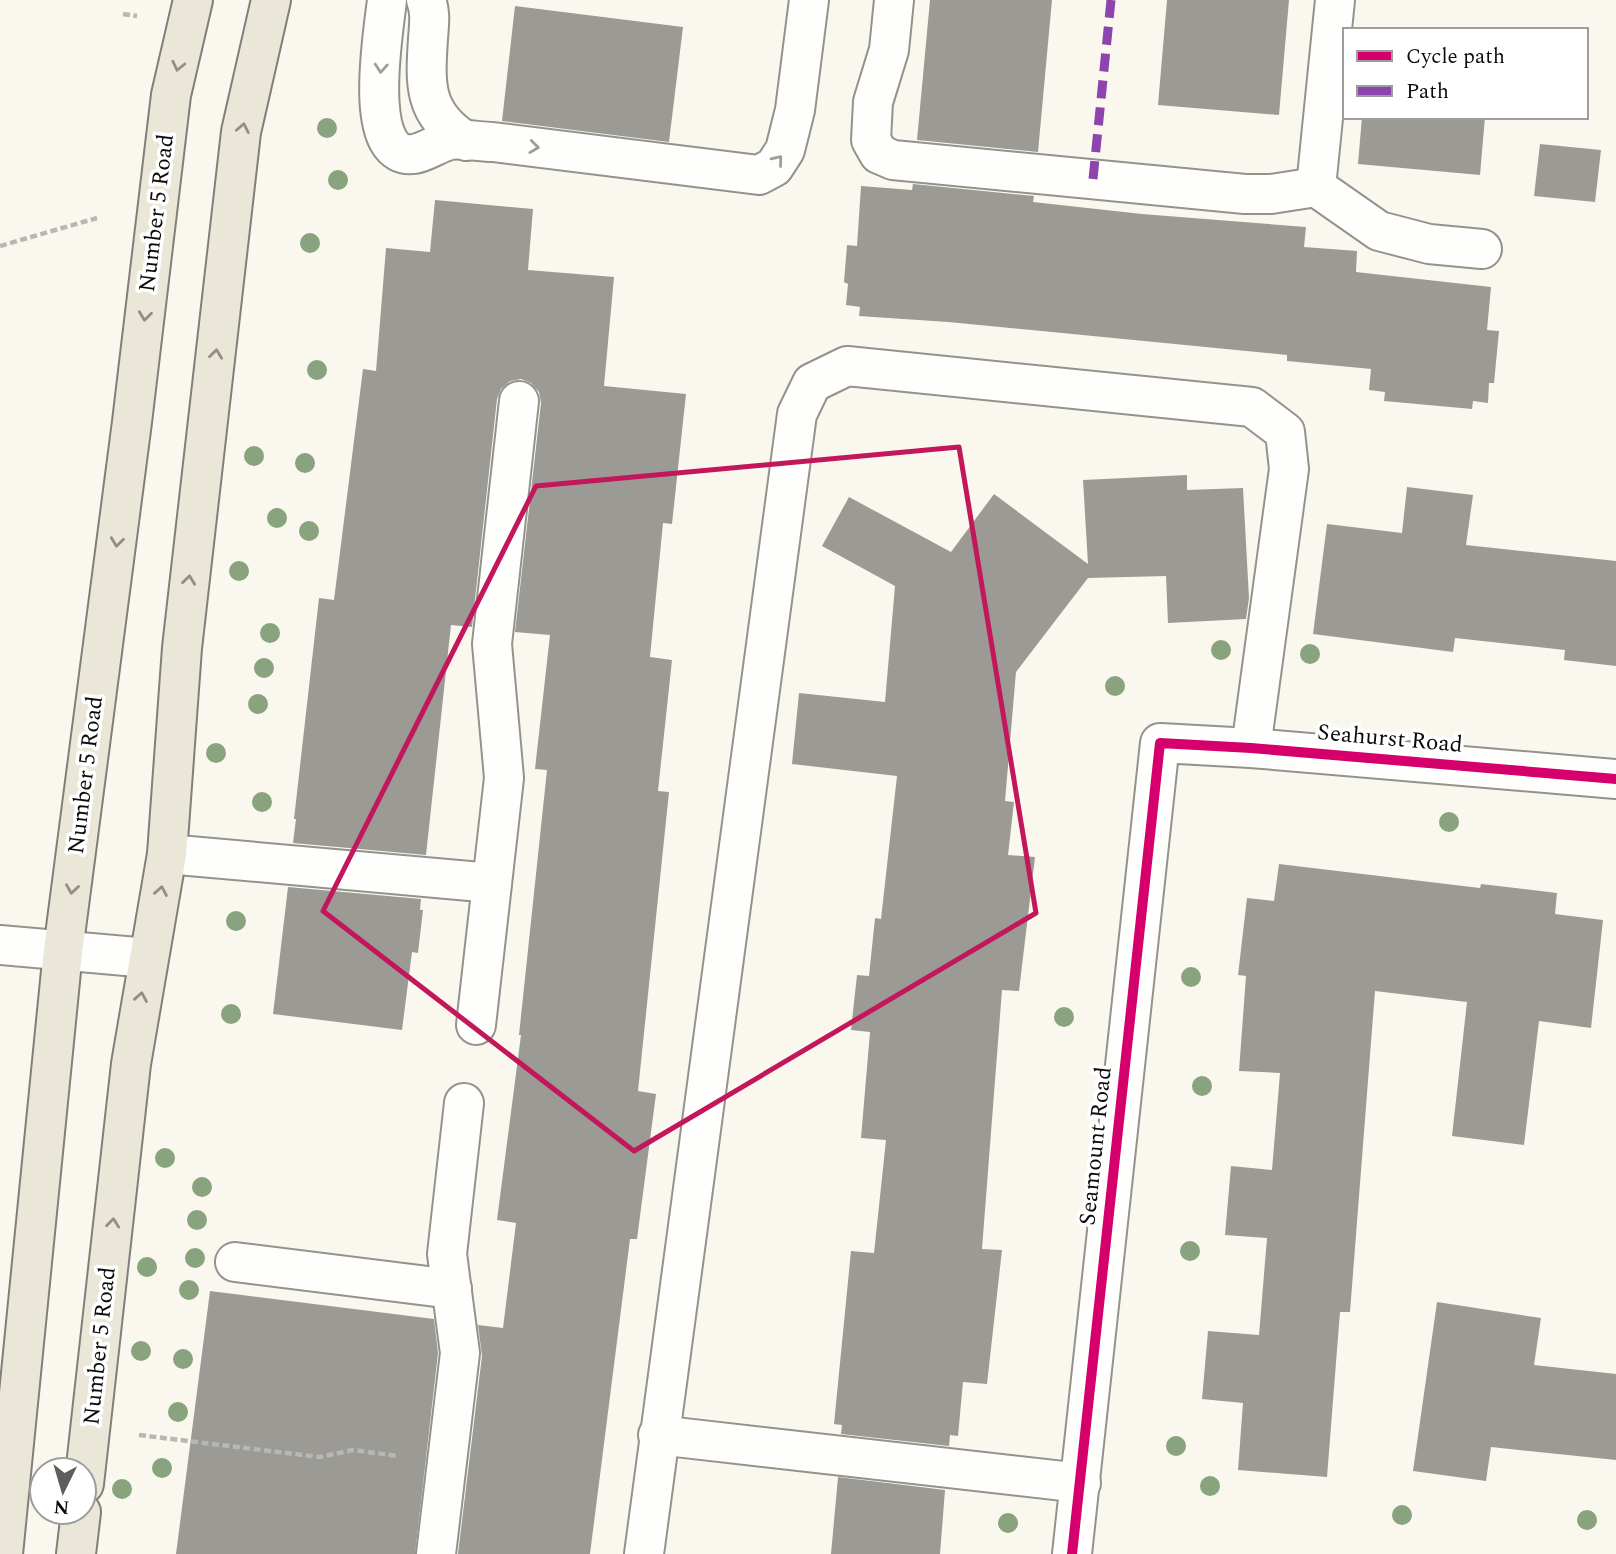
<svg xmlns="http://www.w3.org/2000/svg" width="1616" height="1554" font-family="Spectral,serif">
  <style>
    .building { fill: #9c9a95 }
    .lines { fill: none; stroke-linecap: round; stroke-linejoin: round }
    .minor-casing { stroke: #93928d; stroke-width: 42 }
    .major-casing { stroke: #807f7a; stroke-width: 42 }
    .path { stroke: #b7b7b5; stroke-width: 4.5; stroke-dasharray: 7 3.5; stroke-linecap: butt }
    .minor { stroke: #fefefc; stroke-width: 38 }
    .major { stroke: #eae6d8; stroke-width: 38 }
    .quiet { stroke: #8e44ad; stroke-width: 9; stroke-dasharray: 18 9; stroke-linecap: butt }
    .cycleway-casing { stroke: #fff; stroke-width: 15 }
    .cycleway { stroke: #d6006c; stroke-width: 10 }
    .tree { fill: #88a37d }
    .oneway { stroke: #918e86 }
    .oneway2 { stroke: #9d9d9c }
    .marked { fill: none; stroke: #c2185b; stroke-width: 5; stroke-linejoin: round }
    .labels { text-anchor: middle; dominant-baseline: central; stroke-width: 7; stroke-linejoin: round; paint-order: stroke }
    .street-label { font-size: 23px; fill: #0b0b0b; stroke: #fff }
  </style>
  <rect width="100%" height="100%" fill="#faf8ee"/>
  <g class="building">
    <path d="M930,0H1052L1038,152L917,140Z"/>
    <path d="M1167,0H1289L1279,115L1158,105Z"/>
    <path d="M515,6L683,27L669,142L502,121Z"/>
    <path d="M1362,117H1485L1480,175L1358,164Z"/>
    <path d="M1540,144L1601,150L1595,202L1534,196Z"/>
    <path d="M913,184L1034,196L1033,202L1142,214L1306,227L1304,247L1357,251L1356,272L1491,287L1487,330L1499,331L1494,383H1489L1488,403L1473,401L1472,409L1384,401L1385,392L1369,390L1371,369L1287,361V355L948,322L859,316L860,307L846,305L848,284L844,282L847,245L857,246L861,186L912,190Z"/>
    <path d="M435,200L533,209L528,270L614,277L604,386L686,394L672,524L663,523L650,657L672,660L658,791L669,792L638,1091L656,1094L637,1239H630L590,1554H458L482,1356L478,1325L503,1328L516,1223L497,1220L521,1035H519L547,770L535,769L550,635L515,632L541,403L539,392L531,383L521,379L510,381L501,389L497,399L472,627L451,625L426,855L293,843L296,819H294L319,598L334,600L363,369L376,371L386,248L430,252Z"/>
    <path d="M1187,475V490L1243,488L1249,598L1246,619L1168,623L1166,576L1088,578L1016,672L1005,801L1014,802L1008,855L1035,857L1019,991L1002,990L982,1249L1002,1250L987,1384L963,1382L958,1436L950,1435L949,1446L841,1434L842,1425L834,1424L851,1251L874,1253L886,1140L861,1138L870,1032L851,1030L857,975L869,976L875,918L881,919L897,776L792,764L799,693L885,702L895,586L822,546L849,497L951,552L994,494L1088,564L1083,480Z"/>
    <path d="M1407,487L1473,495L1466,545L1616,561V666L1564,660L1565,650L1455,638L1453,652L1313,634L1327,524L1402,533Z"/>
    <path d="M1279,864L1480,888L1481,884L1557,893L1555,914L1603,920L1591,1028L1539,1021L1524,1145L1452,1136L1467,1002L1375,991L1350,1312H1340L1327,1477L1238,1470L1243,1403L1202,1399L1208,1331L1259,1335L1267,1238L1225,1235L1231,1166L1272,1170L1280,1073L1239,1071L1246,976L1238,975L1247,898L1274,901Z"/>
    <path d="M288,887L421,899L420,910H423L418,953L412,952L402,1030L273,1014Z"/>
    <path d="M210,1291L434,1319L438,1353L415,1554H176Z"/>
    <path d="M1437,1302L1541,1318L1534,1365L1616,1374V1460L1491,1447L1486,1481L1413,1471Z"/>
    <path d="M838,1477L945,1490L940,1554H831Z"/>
  </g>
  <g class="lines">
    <defs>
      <g id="minor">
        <path d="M387,0C384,29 360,161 414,154C426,152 438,143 450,140C463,138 480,142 493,142L759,175L774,167L785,150L795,110L809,0"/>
        <path d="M426,0C431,13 429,24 428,39C425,84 423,114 466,141"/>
        <path d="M894,0L889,50L873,102L871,140L879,154L893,160L1245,194H1271L1316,187L1379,231L1429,244L1482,249"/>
        <path d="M1316,187L1335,0"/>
        <path d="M167,854L492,883"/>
        <path d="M0,945L148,958"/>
        <path d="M476,1025L504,778L492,644L519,401"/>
        <path d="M235,1262L452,1289"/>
        <path d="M658,1435L1081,1483"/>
        <path d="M436,1554L460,1353L447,1254L464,1103"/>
        <path d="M644,1554L797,414L812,383L847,366L1252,407L1285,432L1289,469L1251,748"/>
        <path d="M1072,1554L1160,743L1251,748L1616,779"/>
      </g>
      <g id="major">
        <path d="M84,1484L131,1064L167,854L182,648L241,132L271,0"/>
        <path d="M3,1554L63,951L132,422L171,95L193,0"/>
        <path d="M76,1554L81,1512"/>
      </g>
    </defs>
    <use href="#minor" class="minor-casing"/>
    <use href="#major" class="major-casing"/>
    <g class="path">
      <path d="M123,14L137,16"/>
      <path d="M0,246L97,218"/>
      <path d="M139,1435L319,1457L353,1450L398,1456"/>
    </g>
    <use href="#minor" class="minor"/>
    <use href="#major" class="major"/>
    <path class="quiet" d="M1093,179L1111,0"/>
    <defs>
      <path id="cycleway" d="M1072,1554L1160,743L1251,748L1616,779"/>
    </defs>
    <use href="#cycleway" class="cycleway-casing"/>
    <use href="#cycleway" class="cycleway"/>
  </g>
  <g class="tree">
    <circle cx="327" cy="128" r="10"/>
    <circle cx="338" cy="180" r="10"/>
    <circle cx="310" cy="243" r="10"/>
    <circle cx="317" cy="370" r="10"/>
    <circle cx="254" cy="456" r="10"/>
    <circle cx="305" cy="463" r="10"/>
    <circle cx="277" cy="518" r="10"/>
    <circle cx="309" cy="531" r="10"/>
    <circle cx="239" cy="571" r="10"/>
    <circle cx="270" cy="633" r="10"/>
    <circle cx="1221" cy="650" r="10"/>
    <circle cx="1310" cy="654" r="10"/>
    <circle cx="264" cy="668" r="10"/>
    <circle cx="1115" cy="686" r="10"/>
    <circle cx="258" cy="704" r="10"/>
    <circle cx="216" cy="753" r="10"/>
    <circle cx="262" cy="802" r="10"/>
    <circle cx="1449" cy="822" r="10"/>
    <circle cx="236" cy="921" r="10"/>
    <circle cx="1191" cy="977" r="10"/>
    <circle cx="231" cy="1014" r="10"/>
    <circle cx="1064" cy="1017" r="10"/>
    <circle cx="1202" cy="1086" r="10"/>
    <circle cx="165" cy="1158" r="10"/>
    <circle cx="202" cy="1187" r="10"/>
    <circle cx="197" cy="1220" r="10"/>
    <circle cx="1190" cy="1251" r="10"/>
    <circle cx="195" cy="1258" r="10"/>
    <circle cx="147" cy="1267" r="10"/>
    <circle cx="189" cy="1290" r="10"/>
    <circle cx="141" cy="1351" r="10"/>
    <circle cx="183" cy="1359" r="10"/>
    <circle cx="178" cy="1412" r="10"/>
    <circle cx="1176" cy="1446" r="10"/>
    <circle cx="162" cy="1468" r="10"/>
    <circle cx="1210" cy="1486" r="10"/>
    <circle cx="122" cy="1489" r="10"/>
    <circle cx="1402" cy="1515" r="10"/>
    <circle cx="1587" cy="1520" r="10"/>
    <circle cx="1008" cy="1523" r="10"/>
  </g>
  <defs><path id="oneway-chevron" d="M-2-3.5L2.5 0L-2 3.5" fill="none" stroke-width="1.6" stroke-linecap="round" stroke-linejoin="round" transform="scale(1.75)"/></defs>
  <g class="oneway">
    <use href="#oneway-chevron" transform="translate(178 66) rotate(103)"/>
    <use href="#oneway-chevron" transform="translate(243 128) rotate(-79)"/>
    <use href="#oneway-chevron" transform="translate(145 316) rotate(97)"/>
    <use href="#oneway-chevron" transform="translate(216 354) rotate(-83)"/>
    <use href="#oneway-chevron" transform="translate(117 542) rotate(97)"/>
    <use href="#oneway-chevron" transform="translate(189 580) rotate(-83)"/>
    <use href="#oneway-chevron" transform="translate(72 889) rotate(98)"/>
    <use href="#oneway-chevron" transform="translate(161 891) rotate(-80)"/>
    <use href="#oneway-chevron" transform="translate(141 997) rotate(-80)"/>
    <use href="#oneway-chevron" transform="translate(113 1223) rotate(-84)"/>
  </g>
  <g class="oneway2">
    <use href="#oneway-chevron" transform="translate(381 68) rotate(94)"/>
    <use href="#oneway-chevron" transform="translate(534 147) rotate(7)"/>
    <use href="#oneway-chevron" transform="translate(778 160) rotate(-51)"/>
  </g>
  <path class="marked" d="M959,447L1036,913L634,1151L323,911L536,486Z"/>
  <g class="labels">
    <g class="street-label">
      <text transform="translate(157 213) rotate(-83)">Number 5 Road</text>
      <text transform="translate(1390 739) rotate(5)">Seahurst Road</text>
      <text transform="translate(86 775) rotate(-83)">Number 5 Road</text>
      <text transform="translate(1096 1146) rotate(-84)">Seamount Road</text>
      <text transform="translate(100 1346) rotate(-84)">Number 5 Road</text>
    </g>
  </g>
  <rect x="1343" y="28" width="245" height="91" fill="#ffffff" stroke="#9d9d9d" stroke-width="2"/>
  <rect x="1357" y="51" width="35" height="10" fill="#d6006c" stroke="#9d9d9d" stroke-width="2"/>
  <text x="1406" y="63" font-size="21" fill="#0b0b0b">Cycle path</text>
  <rect x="1357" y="86" width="35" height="10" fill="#8e44ad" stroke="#9d9d9d" stroke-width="2"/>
  <text x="1406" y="98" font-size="21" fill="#0b0b0b">Path</text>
  <g transform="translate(63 1491) rotate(185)"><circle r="33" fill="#ffffff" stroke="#9d9d9d" stroke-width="2"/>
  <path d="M0-5L12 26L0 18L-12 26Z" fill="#5f5e5a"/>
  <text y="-10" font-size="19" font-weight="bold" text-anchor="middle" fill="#0b0b0b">N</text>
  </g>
</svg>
